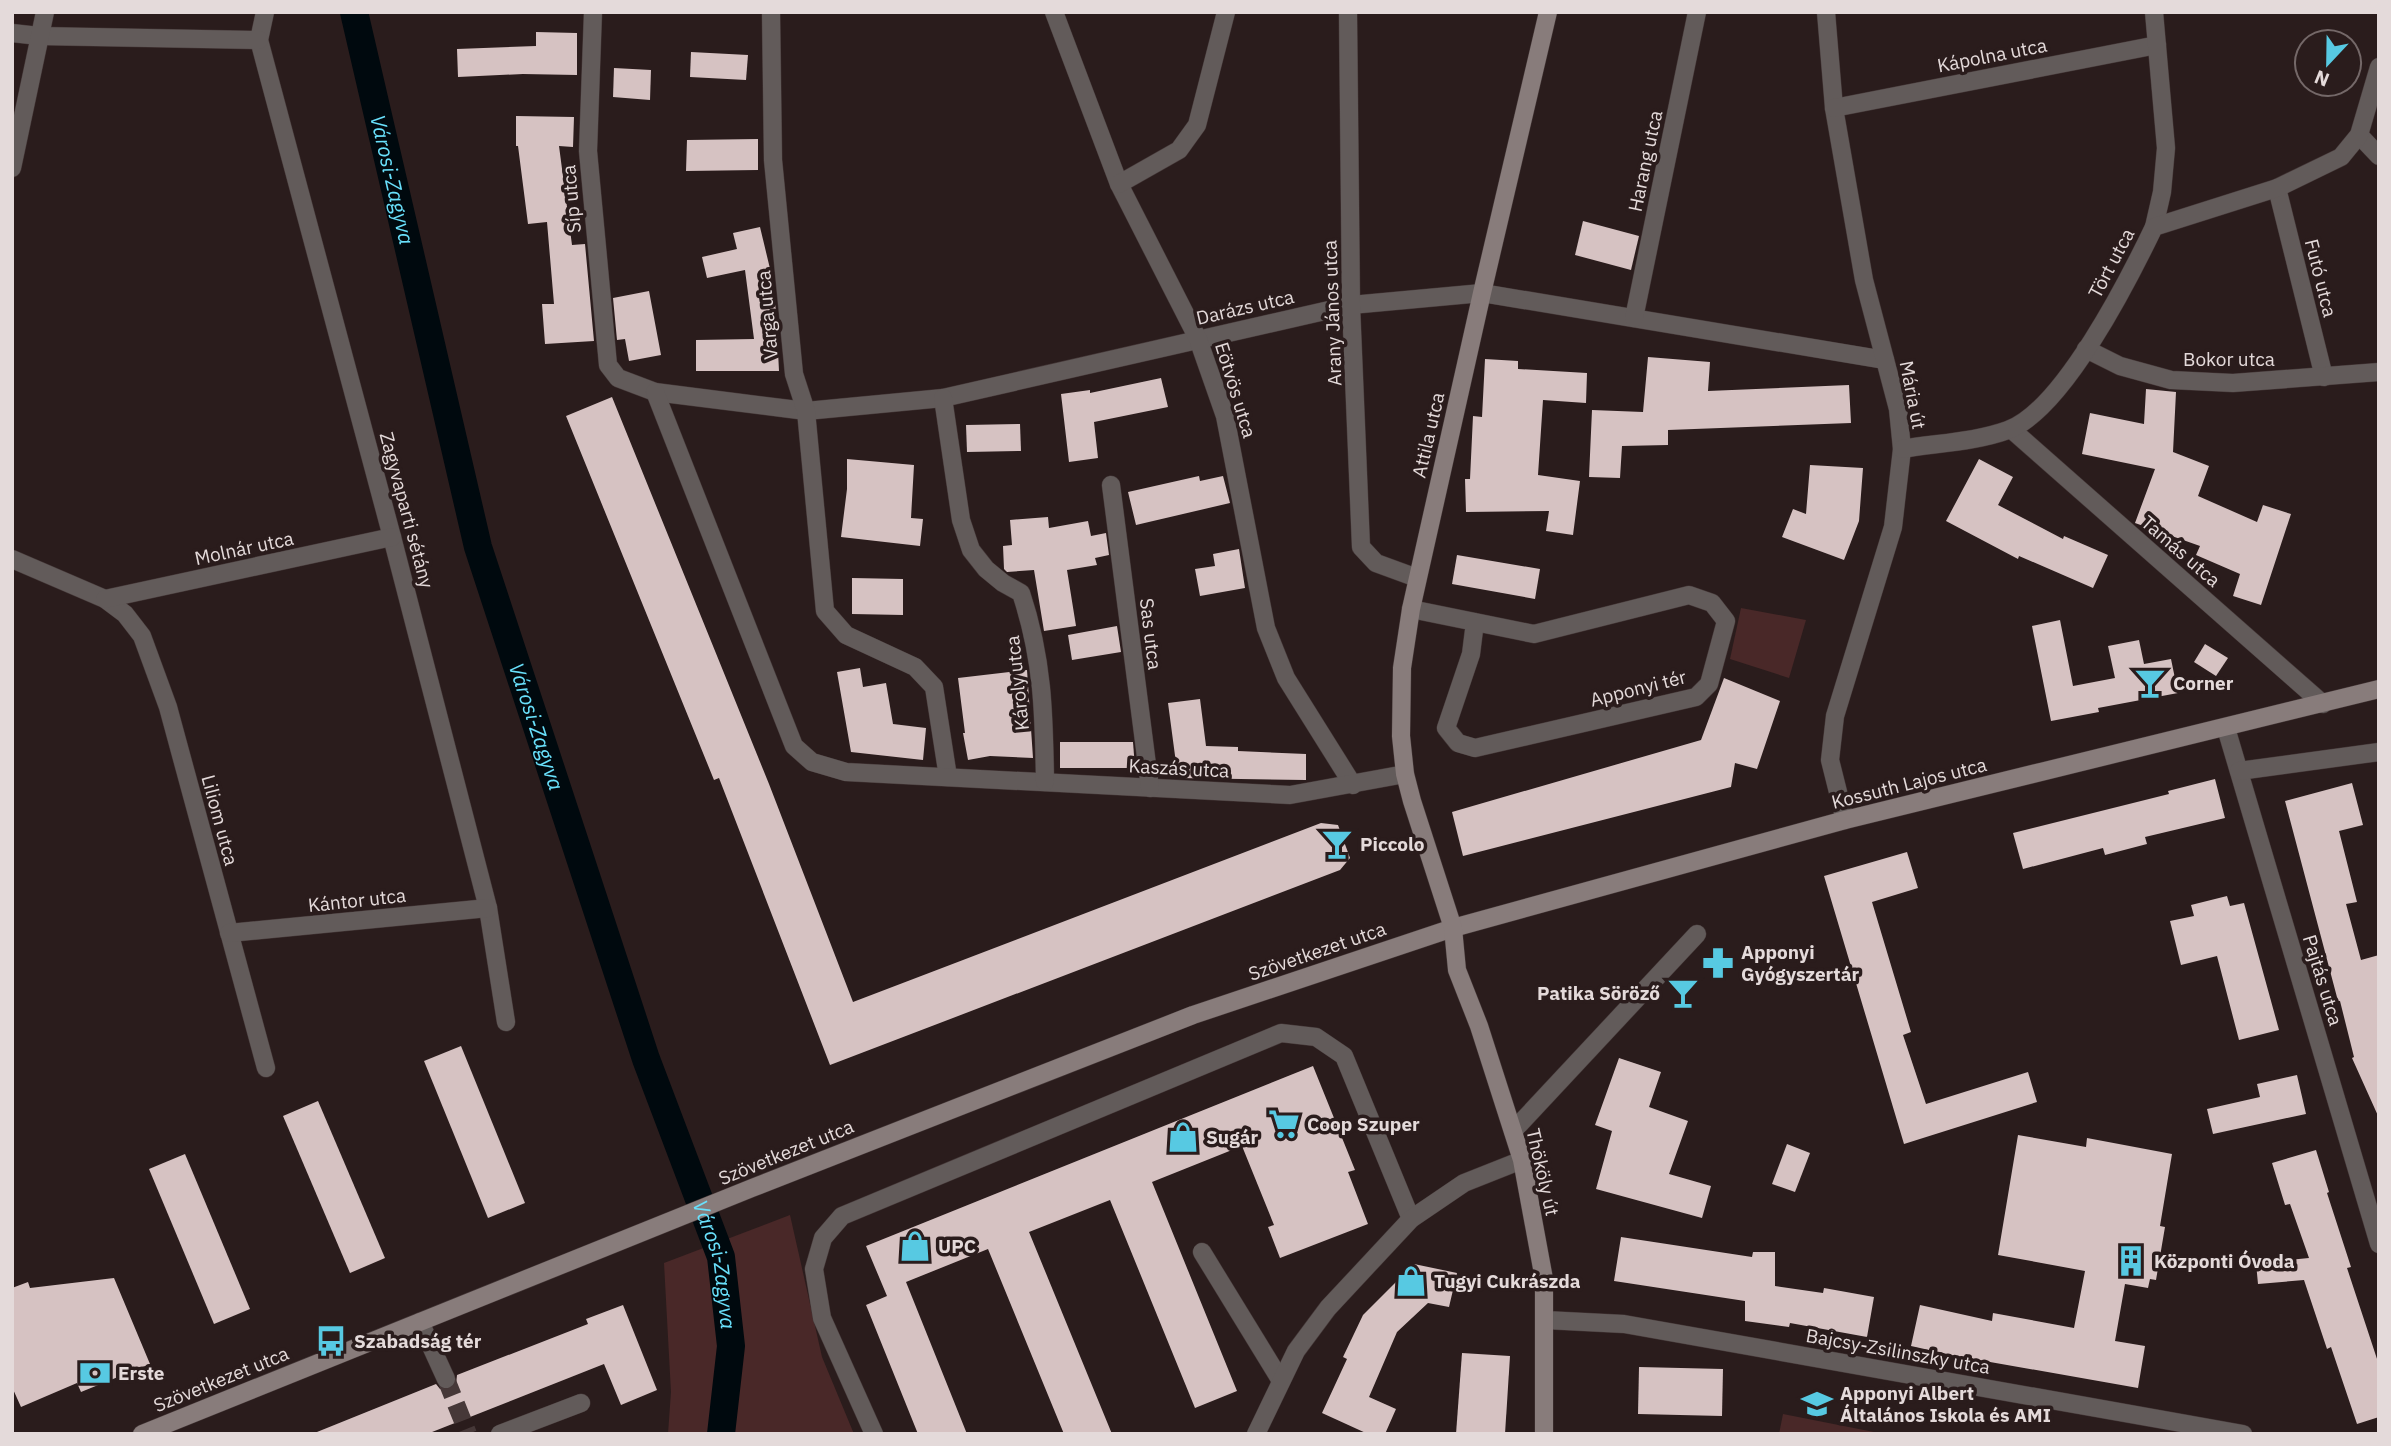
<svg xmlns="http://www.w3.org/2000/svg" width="2391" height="1446" font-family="'IBM Plex Sans',sans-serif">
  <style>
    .green { fill: #492828 }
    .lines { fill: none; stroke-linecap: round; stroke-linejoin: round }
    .canal { stroke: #00090e; stroke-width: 28 }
    .building { fill: #d6c2c2 }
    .street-tunnel { stroke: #463838; stroke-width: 18; stroke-dasharray: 18 9; stroke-linecap: butt }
    .street-casing { stroke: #443737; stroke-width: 19 }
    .secondary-casing { stroke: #443737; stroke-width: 19 }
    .street { stroke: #625b5a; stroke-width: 18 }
    .secondary { stroke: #887c7b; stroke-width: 18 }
    .labels { text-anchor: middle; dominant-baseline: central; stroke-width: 7; stroke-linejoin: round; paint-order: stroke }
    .street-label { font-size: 19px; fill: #e4dada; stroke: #2a1c1c }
    .poi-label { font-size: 19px; font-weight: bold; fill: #e4dada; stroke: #2a1c1c; text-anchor: start }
    .water-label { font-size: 21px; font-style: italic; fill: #69e1fc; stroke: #2a1c1c }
  </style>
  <rect width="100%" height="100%" fill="#2a1c1c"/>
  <g class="green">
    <path d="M1741,608L1806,620L1789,678L1730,659Z"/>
    <path d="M790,1215L822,1357L854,1434H668L671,1392L664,1263Z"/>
    <path d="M1783,1414L1874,1432V1434H1779Z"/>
  </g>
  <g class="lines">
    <path class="canal" id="s1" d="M354,12L478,547L646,1059L721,1257L731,1346L721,1434"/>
  </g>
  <g class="building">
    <path d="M536,32L577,33V75L523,74L458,77L457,49L536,46Z"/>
    <path d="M691,52L748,55L746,80L690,77Z"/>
    <path d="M614,68L651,70L650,100L613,97Z"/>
    <path d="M516,116L574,117L573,147L559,146L572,245L585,244L594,341L545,344L542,304H554L547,222L528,224L518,146H516Z"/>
    <path d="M758,139V170L686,171L687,140Z"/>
    <path d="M1583,221L1639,236L1631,270L1575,255Z"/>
    <path d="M760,227L772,277L776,312L779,371H696V340L754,339L745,270L707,278L702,257L737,249L733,233Z"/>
    <path d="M649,291L661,355L629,361L625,339L617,340L613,298Z"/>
    <path d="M1648,357L1710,362L1708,391L1849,385L1851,423L1668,430V445L1622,446L1620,478L1589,477L1592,410L1643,412Z"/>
    <path d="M1485,359L1518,361V369L1587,373L1586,403L1543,400L1538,475L1580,481L1573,535L1546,531L1549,511L1466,512L1465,479H1470L1473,416L1482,417Z"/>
    <path d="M1161,378L1168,407L1094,422L1098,458L1069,462L1061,394L1090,390V393Z"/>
    <path d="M2146,389L2176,392L2173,452L2209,466L2198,496L2257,522L2263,505L2291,514L2261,605L2233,596L2240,574L2196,555L2200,546L2135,523L2155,469L2082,454L2090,413L2144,424Z"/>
    <path d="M612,397L769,784L853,1002L1321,823L1338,825L1350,858L1340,870L830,1065L719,778L714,780L566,416Z"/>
    <path d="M1020,424L1021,451L967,452L966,425Z"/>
    <path d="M847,459L914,465L911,518L923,519L920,546L841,537L847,489Z"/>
    <path d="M1979,459L2013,477L1998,505L2063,539L2064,536L2108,555L2093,588L2019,556L2018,559L1946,521Z"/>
    <path d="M1810,465L1863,468L1859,521L1844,560L1782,537L1793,509L1806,514Z"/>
    <path d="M1199,476L1200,481L1223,476L1230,503L1136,525L1128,492Z"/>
    <path d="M1048,517L1049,528L1088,521L1091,536L1106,533L1109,555L1095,558L1097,565L1067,570L1076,626L1044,631L1034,570L1007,572L1004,569L1003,546L1012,545L1010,520Z"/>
    <path d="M1239,549L1245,588L1200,596L1195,569L1215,566L1213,554Z"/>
    <path d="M1457,555L1540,569L1535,599L1452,584Z"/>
    <path d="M852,578L903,579V615L852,614Z"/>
    <path d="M2060,620L2073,686L2115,678L2108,646L2139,640L2144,664L2171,659L2178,693L2098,708L2099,712L2051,721L2032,626Z"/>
    <path d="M1117,626L1121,652L1072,660L1068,635Z"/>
    <path d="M2205,644L2228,658L2216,676L2194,662Z"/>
    <path d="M860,668L863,687L886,683L893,724L926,728L923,760L851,752L837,672Z"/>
    <path d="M1027,670L1033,758L990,756L968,760L963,733H965L958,678Z"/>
    <path d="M1724,678L1780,701L1757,769L1735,763L1731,787L1463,856L1452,812L1701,740Z"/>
    <path d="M1200,699L1206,746L1238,747V751L1306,754V780L1178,778L1168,703Z"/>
    <path d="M1060,742H1133L1135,768H1060Z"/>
    <path d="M2215,779L2225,818L2145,837L2147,844L2105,855L2103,848L2023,869L2013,833L2169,794L2168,791Z"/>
    <path d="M2352,783L2363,825L2339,831L2357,902L2346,904L2361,960L2379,955V1118L2352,1058L2354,1057L2340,1001H2338L2285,801Z"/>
    <path d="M1907,852L1918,888L1872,902L1911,1032L1903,1035L1926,1104L2028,1072L2037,1102L1904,1144L1824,876Z"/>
    <path d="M2227,896L2230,906L2244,903L2279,1030L2239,1040L2217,956L2181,965L2170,921L2194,916L2191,905Z"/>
    <path d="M461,1046L525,1203L488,1218L424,1061Z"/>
    <path d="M1619,1058L1661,1072L1649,1107L1688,1121L1669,1174L1711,1186L1702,1218L1596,1189L1612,1131L1595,1125Z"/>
    <path d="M1313,1066L1355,1170L1348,1172L1368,1224L1280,1258L1268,1227L1274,1225L1242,1146L1152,1182L1237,1391L1195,1408L1110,1200L1029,1232L1112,1434H1064L988,1249L906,1282L967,1434H918L866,1305L887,1296L866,1246Z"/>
    <path d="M2297,1075L2306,1114L2213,1134L2207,1109L2260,1097L2257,1084Z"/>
    <path d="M318,1101L385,1258L350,1273L283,1116Z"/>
    <path d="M2018,1135L2086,1147L2087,1138L2172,1154L2160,1226L2165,1227L2156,1280L2150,1279L2148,1288L2125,1284L2115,1341L2145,1346L2138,1388L1956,1356L1911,1346L1920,1305L1992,1321L1993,1313L2074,1328L2085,1271L1998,1255Z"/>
    <path d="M1787,1144L1810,1153L1795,1192L1772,1184Z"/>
    <path d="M2316,1150L2329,1192L2327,1193L2351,1267L2347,1268L2379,1365V1417L2357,1424L2331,1347L2327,1349L2304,1280L2258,1284L2256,1263L2309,1258L2290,1204L2285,1205L2272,1163Z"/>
    <path d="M185,1154L250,1309L214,1324L149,1169Z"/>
    <path d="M1621,1237L1752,1257L1753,1252H1775V1286L1823,1293L1824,1288L1874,1297L1867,1337L1790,1323L1789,1327L1745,1321V1301L1614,1281Z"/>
    <path d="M1414,1264L1457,1273L1449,1307L1428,1303L1397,1332L1369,1397L1396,1409L1385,1434H1368L1322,1413L1347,1359L1343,1357L1363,1315Z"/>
    <path d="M114,1278L150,1364L81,1392L77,1383L21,1407L12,1387V1288L28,1282L30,1288Z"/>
    <path d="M623,1305L657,1390L621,1405L604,1364L427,1434H312L436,1384L440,1389L450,1390L456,1385L457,1375L588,1324L586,1319Z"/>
    <path d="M1462,1353L1510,1356L1505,1434H1456Z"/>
    <path d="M1639,1367L1723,1369L1722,1416L1638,1414Z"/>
  </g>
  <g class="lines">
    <path class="street-tunnel" d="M446,1379L468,1434"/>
    <defs>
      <g id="street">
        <path d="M265,12L259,40L392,537L488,908L506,1022"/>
        <path d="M593,12L588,151L608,365L618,378L655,392L806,411L943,398L1351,305L1482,293L1885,360"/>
        <path d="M771,12L773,160L794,374L806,411L825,611L846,635L915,667L934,687L948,777"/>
        <path d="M1054,12L1119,184L1198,339L1225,416L1266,628L1286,678L1353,785"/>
        <path d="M1348,12L1351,305L1361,547L1376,563L1417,578"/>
        <path d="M1826,12L1834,108L1864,280L1898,409L1902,449L1893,527L1835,716L1830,760L1845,820"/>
        <path d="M12,33L39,36L259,40"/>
        <path d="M1834,108L2157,45"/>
        <path d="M2359,135L2379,156"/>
        <path d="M12,168L45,12"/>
        <path d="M1119,184L1179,150L1197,125L1226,12"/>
        <path d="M2277,188L2324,377"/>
        <path d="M2154,227L2162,192L2166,148L2154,12"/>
        <path d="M1634,318L1697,12"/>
        <path d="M2086,349L2120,366L2171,380L2233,383L2379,372"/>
        <path d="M655,392L794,746L812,762L846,772L1290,795L1405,774"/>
        <path d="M943,398L961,520L971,550L986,569L1003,583L1021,593C1043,659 1044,714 1045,782"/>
        <path d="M2011,429L2323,704"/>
        <path d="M1902,449C1937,443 1975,442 2008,430C2063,410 2129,279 2154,227L2277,188L2341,157L2359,135L2379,67"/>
        <path d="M1111,485L1150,788"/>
        <path d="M12,559L105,599L125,614L142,636L168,707L266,1068"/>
        <path d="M105,599L392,537"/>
        <path d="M1411,609L1534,634L1689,595L1712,603L1726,621L1709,684L1696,697L1475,748L1458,743L1446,728L1471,654L1475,622"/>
        <path d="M2226,728L2379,1244"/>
        <path d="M2239,771L2379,752"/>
        <path d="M229,933L488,908"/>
        <path d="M1513,1131L1697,934"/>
        <path d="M1202,1252L1281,1381"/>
        <path d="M1545,1320L1624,1324L2243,1434"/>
        <path d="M420,1322L446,1379"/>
        <path d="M500,1434L581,1403"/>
        <path d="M874,1434L822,1318L814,1269L823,1238L842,1216L1281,1033L1316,1037L1344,1056L1411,1219"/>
        <path d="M1256,1434L1296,1351L1328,1308L1411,1219L1464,1183L1522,1160"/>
      </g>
      <g id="secondary">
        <path d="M142,1434L752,1188L1193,1015L1453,928L1845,820L2379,689"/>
        <path d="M1544,1434V1279L1522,1160L1479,1026L1457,970L1453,928L1412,801L1405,774L1401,736L1402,668L1411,609L1482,293L1548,12"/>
      </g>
    </defs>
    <use href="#street" class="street-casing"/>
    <use href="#secondary" class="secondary-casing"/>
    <use href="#street" class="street"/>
    <use href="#secondary" class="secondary"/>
  </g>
  <defs>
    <symbol id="bar-bare" viewBox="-9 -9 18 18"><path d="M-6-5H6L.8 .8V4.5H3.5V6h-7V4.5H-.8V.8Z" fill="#57c9e2" stroke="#2a1c1c" stroke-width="2.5" paint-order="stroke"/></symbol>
    <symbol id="pharmacy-bare" viewBox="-9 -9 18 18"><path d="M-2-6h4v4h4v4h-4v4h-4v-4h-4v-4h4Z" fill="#57c9e2" stroke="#2a1c1c" stroke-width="2.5" paint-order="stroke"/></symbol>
    <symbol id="supermarket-bare" viewBox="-9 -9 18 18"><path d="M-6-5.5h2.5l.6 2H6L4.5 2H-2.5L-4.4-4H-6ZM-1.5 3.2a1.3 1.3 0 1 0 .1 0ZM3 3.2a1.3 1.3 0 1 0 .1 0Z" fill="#57c9e2" stroke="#2a1c1c" stroke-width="2.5" paint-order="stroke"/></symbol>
    <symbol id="shop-bare" viewBox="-9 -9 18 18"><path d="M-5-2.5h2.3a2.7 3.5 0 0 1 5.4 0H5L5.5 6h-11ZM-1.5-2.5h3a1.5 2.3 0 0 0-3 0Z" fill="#57c9e2" stroke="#2a1c1c" stroke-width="2.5" paint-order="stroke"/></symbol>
    <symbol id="building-bare" viewBox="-9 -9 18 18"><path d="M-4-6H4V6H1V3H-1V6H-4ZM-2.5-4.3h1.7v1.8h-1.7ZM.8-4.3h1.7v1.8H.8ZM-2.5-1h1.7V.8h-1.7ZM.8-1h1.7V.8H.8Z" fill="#57c9e2" stroke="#2a1c1c" stroke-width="2.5" paint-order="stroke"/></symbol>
    <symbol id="bus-bare" viewBox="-9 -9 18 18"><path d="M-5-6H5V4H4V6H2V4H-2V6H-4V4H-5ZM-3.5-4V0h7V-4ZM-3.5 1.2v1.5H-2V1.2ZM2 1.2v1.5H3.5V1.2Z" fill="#57c9e2" stroke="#2a1c1c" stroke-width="2.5" paint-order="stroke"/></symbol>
    <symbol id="bank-bare" viewBox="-9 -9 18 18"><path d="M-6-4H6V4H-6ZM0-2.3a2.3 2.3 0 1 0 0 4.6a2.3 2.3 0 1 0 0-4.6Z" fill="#57c9e2" stroke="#2a1c1c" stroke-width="2.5" paint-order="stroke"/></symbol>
    <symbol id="school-bare" viewBox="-9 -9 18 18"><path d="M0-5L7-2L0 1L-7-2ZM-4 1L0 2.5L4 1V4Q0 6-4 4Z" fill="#57c9e2" stroke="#2a1c1c" stroke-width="2.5" paint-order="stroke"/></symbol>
  </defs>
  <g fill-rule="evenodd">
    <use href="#bar-bare" x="2128" y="661" width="44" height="44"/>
    <use href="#bar-bare" x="1315" y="822" width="44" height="44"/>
    <use href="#pharmacy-bare" x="1696" y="941" width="44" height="44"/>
    <use href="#bar-bare" x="1661" y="971" width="44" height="44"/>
    <use href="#supermarket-bare" x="1262" y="1102" width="44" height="44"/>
    <use href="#shop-bare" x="1161" y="1115" width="44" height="44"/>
    <use href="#shop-bare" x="893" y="1224" width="44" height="44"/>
    <use href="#building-bare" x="2109" y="1239" width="44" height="44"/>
    <use href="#shop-bare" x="1389" y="1259" width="44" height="44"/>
    <use href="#bus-bare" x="309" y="1319" width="44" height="44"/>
    <use href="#bank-bare" x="73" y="1351" width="44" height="44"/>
    <use href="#school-bare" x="1795" y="1382" width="44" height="44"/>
  </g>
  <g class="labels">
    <g class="street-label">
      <text transform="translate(1992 55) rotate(-11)">Kápolna utca</text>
      <text transform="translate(1645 161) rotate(-78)">Harang utca</text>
      <text transform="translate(571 199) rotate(-95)">Síp utca</text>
      <text transform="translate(2111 263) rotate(-62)">Tört utca</text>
      <text transform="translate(2321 278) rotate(76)">Futó utca</text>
      <text transform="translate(1245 307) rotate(-13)">Darázs utca</text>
      <text transform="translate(1332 313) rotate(-92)">Arany János utca</text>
      <text transform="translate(767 315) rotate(-95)">Varga utca</text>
      <text x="2229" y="359">Bokor utca</text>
      <text transform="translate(1236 390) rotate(73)">Eötvös utca</text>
      <text transform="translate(1913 395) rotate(79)">Mária út</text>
      <text transform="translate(1428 435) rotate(-77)">Attila utca</text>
      <text transform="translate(407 510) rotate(75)">Zagyvaparti sétány</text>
      <text transform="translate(244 548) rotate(-12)">Molnár utca</text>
      <text transform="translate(2181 551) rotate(41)">Tamás utca</text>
      <text transform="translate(1151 634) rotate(83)">Sas utca</text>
      <text transform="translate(1017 683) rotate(-96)">Károly utca</text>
      <text transform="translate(1638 688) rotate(-14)">Apponyi tér</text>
      <text transform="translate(1179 768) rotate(3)">Kaszás utca</text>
      <text transform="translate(1909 783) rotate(-14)">Kossuth Lajos utca</text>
      <text transform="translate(220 820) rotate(75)">Liliom utca</text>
      <text transform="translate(357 900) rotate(-6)">Kántor utca</text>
      <text transform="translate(1317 951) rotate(-19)">Szövetkezet utca</text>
      <text transform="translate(2323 980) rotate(73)">Pajtás utca</text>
      <text transform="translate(786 1152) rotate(-22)">Szövetkezet utca</text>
      <text transform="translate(1543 1172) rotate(77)">Thököly út</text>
      <text transform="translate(1898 1351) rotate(10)">Bajcsy-Zsilinszky utca</text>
      <text transform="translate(221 1379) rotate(-22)">Szövetkezet utca</text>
    </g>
    <g class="poi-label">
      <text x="2173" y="683">Corner</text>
      <text x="1360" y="844">Piccolo</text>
      <text x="1741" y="952">Apponyi<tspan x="1741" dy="22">Gyógyszertár</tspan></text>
      <text x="1660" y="993" text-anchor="end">Patika Söröző</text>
      <text x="1307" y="1124">Coop Szuper</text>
      <text x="1206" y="1137">Sugár</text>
      <text x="938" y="1246">UPC</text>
      <text x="2154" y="1261">Központi Óvoda</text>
      <text x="1434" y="1281">Tugyi Cukrászda</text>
      <text x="354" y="1341">Szabadság tér</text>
      <text x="118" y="1373">Erste</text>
      <text x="1840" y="1393">Apponyi Albert<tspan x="1840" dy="22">Általános Iskola és AMI</tspan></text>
    </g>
    <g class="water-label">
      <text stroke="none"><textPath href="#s1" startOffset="172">Városi-Zagyva</textPath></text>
      <text stroke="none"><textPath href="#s1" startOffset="738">Városi-Zagyva</textPath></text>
      <text stroke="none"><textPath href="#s1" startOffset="1306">Városi-Zagyva</textPath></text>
    </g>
  </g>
  <rect width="2391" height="1446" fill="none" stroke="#e4dada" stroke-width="28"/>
  <g transform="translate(2328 63) rotate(202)"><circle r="33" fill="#2a1c1c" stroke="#746868" stroke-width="2"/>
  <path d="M0-5L12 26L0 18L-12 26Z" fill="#57c9e2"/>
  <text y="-10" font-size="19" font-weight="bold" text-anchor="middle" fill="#e4dada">N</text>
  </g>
</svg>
